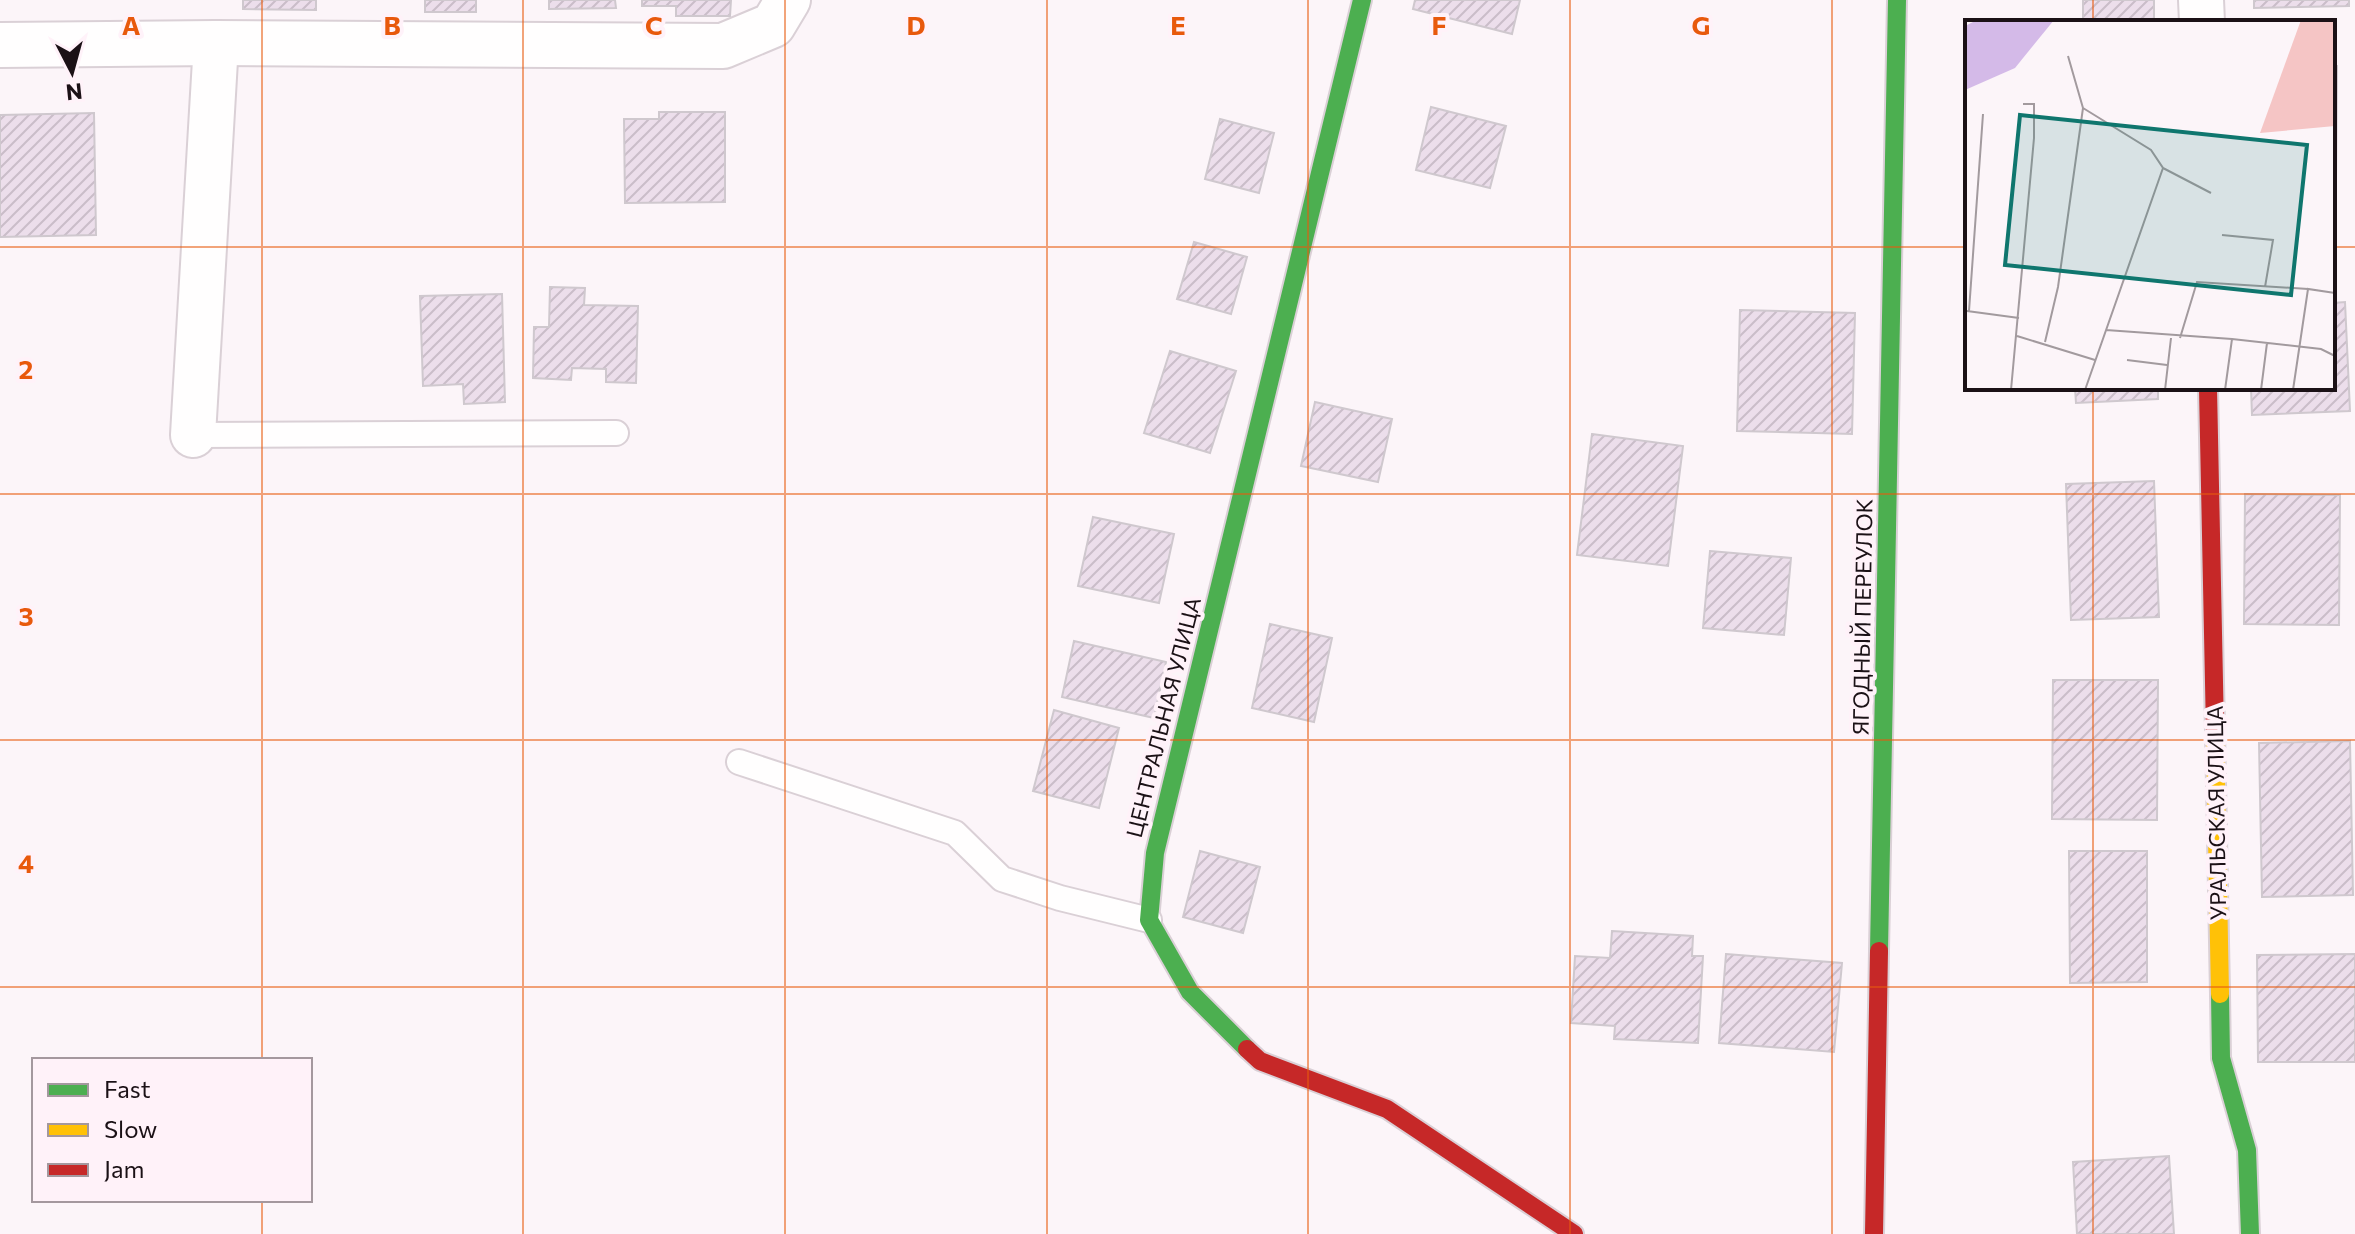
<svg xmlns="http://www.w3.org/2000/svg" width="2355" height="1234" font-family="Commissioner,sans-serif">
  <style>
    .building { fill: url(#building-hatch); stroke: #cfc8ce; stroke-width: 2 }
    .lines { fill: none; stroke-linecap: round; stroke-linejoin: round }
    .lane-casing { stroke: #dad0d6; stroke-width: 28 }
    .street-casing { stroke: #dad0d6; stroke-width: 48 }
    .fast-casing { stroke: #dad0d6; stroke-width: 22 }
    .slow-casing { stroke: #dad0d6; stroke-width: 22 }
    .jam-casing { stroke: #dad0d6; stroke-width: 22 }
    .lane { stroke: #fffefe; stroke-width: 24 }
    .street { stroke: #fffefe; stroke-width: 44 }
    .fast { stroke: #4caf50; stroke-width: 18 }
    .slow { stroke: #ffc107; stroke-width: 18 }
    .jam { stroke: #c62828; stroke-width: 18 }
    .grid { fill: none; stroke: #e8590c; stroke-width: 2; stroke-opacity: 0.55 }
    .labels { text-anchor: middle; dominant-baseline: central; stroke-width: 8; stroke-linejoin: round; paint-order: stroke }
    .street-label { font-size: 22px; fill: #1b1116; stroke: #fff2f9 }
    .inset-road { fill: none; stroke: #a29a9e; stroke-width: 2 }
    .view { fill: #0f766e; fill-opacity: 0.15; stroke: #0f766e; stroke-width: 4 }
    .inset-edge { fill: none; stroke: #1b1116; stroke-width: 4 }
    .grid-label { font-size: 26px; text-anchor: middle; font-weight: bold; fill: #e8590c; stroke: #fff2f9; stroke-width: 8; stroke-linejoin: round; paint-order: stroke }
  </style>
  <defs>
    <pattern id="building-hatch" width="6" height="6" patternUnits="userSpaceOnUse" patternTransform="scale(2)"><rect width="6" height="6" fill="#ecdeeb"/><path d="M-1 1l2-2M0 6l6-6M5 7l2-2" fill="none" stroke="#cabdc9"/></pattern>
  </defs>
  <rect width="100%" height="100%" fill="#fcf5f9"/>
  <g class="building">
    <path d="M243,0H316V10L243,9Z"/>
    <rect x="425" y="0" width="51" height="12"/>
    <path d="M549,0H615L616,8L549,9Z"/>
    <path d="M642,0H731L730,16H676V6H642Z"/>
    <path d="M1415,0H1520L1512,34L1413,9Z"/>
    <rect x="2083" y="0" width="71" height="22"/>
    <path d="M2254,0H2349V6L2254,8Z"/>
    <path d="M2333,66H2337L2336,181H2333Z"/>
    <path d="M1431,107L1506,126L1490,188L1416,170Z"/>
    <path d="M659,112H725V202L625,203L624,119H659Z"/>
    <path d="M94,113L96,235L0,237V115Z"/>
    <path d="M1220,119L1274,133L1259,193L1205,179Z"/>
    <path d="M1194,242L1247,257L1231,314L1177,299Z"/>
    <path d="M550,287L585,288L584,305L638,306L636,383L606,382V369L572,368L571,380L533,378L534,327H549Z"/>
    <path d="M502,294L505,402L464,404L463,384L423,386L420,296Z"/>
    <path d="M2345,302L2350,411L2252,415L2251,388H2333V303Z"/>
    <path d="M1740,310L1855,313L1852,434L1737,431Z"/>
    <path d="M1170,351L1236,371L1210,453L1144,433Z"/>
    <path d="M2075,388H2158V399L2076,403Z"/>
    <path d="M1315,402L1392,419L1378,482L1301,466Z"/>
    <path d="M1592,434L1683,446L1668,566L1577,555Z"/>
    <path d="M2154,481L2159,617L2071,620L2066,484Z"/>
    <path d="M2245,494L2340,495L2339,625L2244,624Z"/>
    <path d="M1093,517L1174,534L1159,603L1078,586Z"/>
    <path d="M1710,551L1791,558L1784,635L1703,628Z"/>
    <path d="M1270,624L1332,638L1314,722L1252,708Z"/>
    <path d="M1074,641L1166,662L1154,718L1062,697Z"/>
    <path d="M2053,680H2158L2157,820L2052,819Z"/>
    <path d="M1054,710L1119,728L1099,808L1033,791Z"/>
    <path d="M2350,741L2353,895L2262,897L2259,743Z"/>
    <path d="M1200,851L1260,867L1243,933L1183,917Z"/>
    <path d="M2069,851H2147V982L2070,983Z"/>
    <path d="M1612,931L1693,936L1692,956H1703L1698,1043L1614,1039L1615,1026L1571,1023L1575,956L1610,958Z"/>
    <path d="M1726,954L1842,963L1834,1052L1719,1043Z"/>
    <path d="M2355,954V1062H2258L2257,955Z"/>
    <path d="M2169,1156L2174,1234H2077L2073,1162Z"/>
  </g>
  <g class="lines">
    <defs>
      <g id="lane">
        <path d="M193,435L616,433"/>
        <path d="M739,762L955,833L1002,879L1060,898L1149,920"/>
      </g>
      <g id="street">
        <path d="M2201,0L2202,22"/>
        <path d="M0,45L216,43L723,46L773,25L788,0"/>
        <path d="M193,435L216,43"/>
      </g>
      <g id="fast">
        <path d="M1879,951L1897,0"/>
        <path d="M2220,994L2221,1058L2247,1150L2250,1234"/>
        <path d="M1247,1049L1190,992L1149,920L1155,853L1362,0"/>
      </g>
      <path id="slow" d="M2215,731L2220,994"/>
      <g id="jam">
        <path d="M2208,388L2215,731"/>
        <path d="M1247,1049L1260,1061L1387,1109L1574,1234"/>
        <path d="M1874,1234L1879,951"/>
      </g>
    </defs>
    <use href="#lane" class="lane-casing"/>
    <use href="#street" class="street-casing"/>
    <use href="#fast" class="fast-casing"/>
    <use href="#slow" class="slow-casing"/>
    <use href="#jam" class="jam-casing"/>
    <use href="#lane" class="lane"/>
    <use href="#street" class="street"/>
    <use href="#fast" class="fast"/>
    <use href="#slow" class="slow"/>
    <use href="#jam" class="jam"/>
  </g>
  <path class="grid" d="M262,0V1060M523,0V1234M785,0V1234M1047,0V1234M1308,0V1234M1570,0V1234M1832,0V1234M2093,0V22M0,247H1967M2333,247H2355M2093,388V1234M0,494H2355M0,740H2355M0,987H2355M262,1200V1234"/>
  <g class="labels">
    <g class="street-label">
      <text transform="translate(1862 617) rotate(-89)">ЯГОДНЫЙ ПЕРЕУЛОК</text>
      <text transform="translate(1163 717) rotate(-76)">ЦЕНТРАЛЬНАЯ УЛИЦА</text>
      <text transform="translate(2216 813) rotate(-91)">УРАЛЬСКАЯ УЛИЦА</text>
    </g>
  </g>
  <g transform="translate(1965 20)">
    <rect width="370" height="370" fill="#fcf5f9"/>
    <path d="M336,0H370V106L295,113Z" fill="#f5c5c5"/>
    <path d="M12,0H89L50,48L0,70V6Z" fill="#d4bae8"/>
    <path class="inset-road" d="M118,88L186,130L198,148L120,370M198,148L246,173M257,215L308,220L300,267M2,291L54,298M4,291L18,94M141,310L267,319L356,329L370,336M52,316L130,340M215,318L232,262L343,269M80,322L93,267L118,88L103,36M162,340L202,345M46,370L69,118V84H58M200,370L206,318M260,370L267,319M296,370L302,323M328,370L343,269L370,273"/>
    <path class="view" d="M55,95L342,125L326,275L40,245Z"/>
    <rect width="370" height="370" class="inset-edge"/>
  </g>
  <g class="grid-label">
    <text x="131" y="35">A</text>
    <text x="392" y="35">B</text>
    <text x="654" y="35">C</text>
    <text x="916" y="35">D</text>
    <text x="1178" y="35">E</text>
    <text x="1439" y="35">F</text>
    <text x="1701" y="35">G</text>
    <text x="26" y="379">2</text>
    <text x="26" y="626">3</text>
    <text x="26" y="873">4</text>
  </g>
  <rect x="32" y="1058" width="280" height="144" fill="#fff2f9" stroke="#a4989e" stroke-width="2"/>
  <rect x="48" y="1084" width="40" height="12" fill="#4caf50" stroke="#a4989e" stroke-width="2"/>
  <text x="104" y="1098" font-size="24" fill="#1b1116">Fast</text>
  <rect x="48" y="1124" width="40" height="12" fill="#ffc107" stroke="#a4989e" stroke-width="2"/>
  <text x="104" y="1138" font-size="24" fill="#1b1116">Slow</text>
  <rect x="48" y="1164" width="40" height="12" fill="#c62828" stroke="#a4989e" stroke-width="2"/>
  <text x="104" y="1178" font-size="24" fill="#1b1116">Jam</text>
  <g transform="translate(72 72) rotate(174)" stroke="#fff2f9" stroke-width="6" paint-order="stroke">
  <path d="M0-6L14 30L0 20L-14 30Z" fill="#1b1116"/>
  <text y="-12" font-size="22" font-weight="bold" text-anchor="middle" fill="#1b1116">N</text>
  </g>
</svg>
